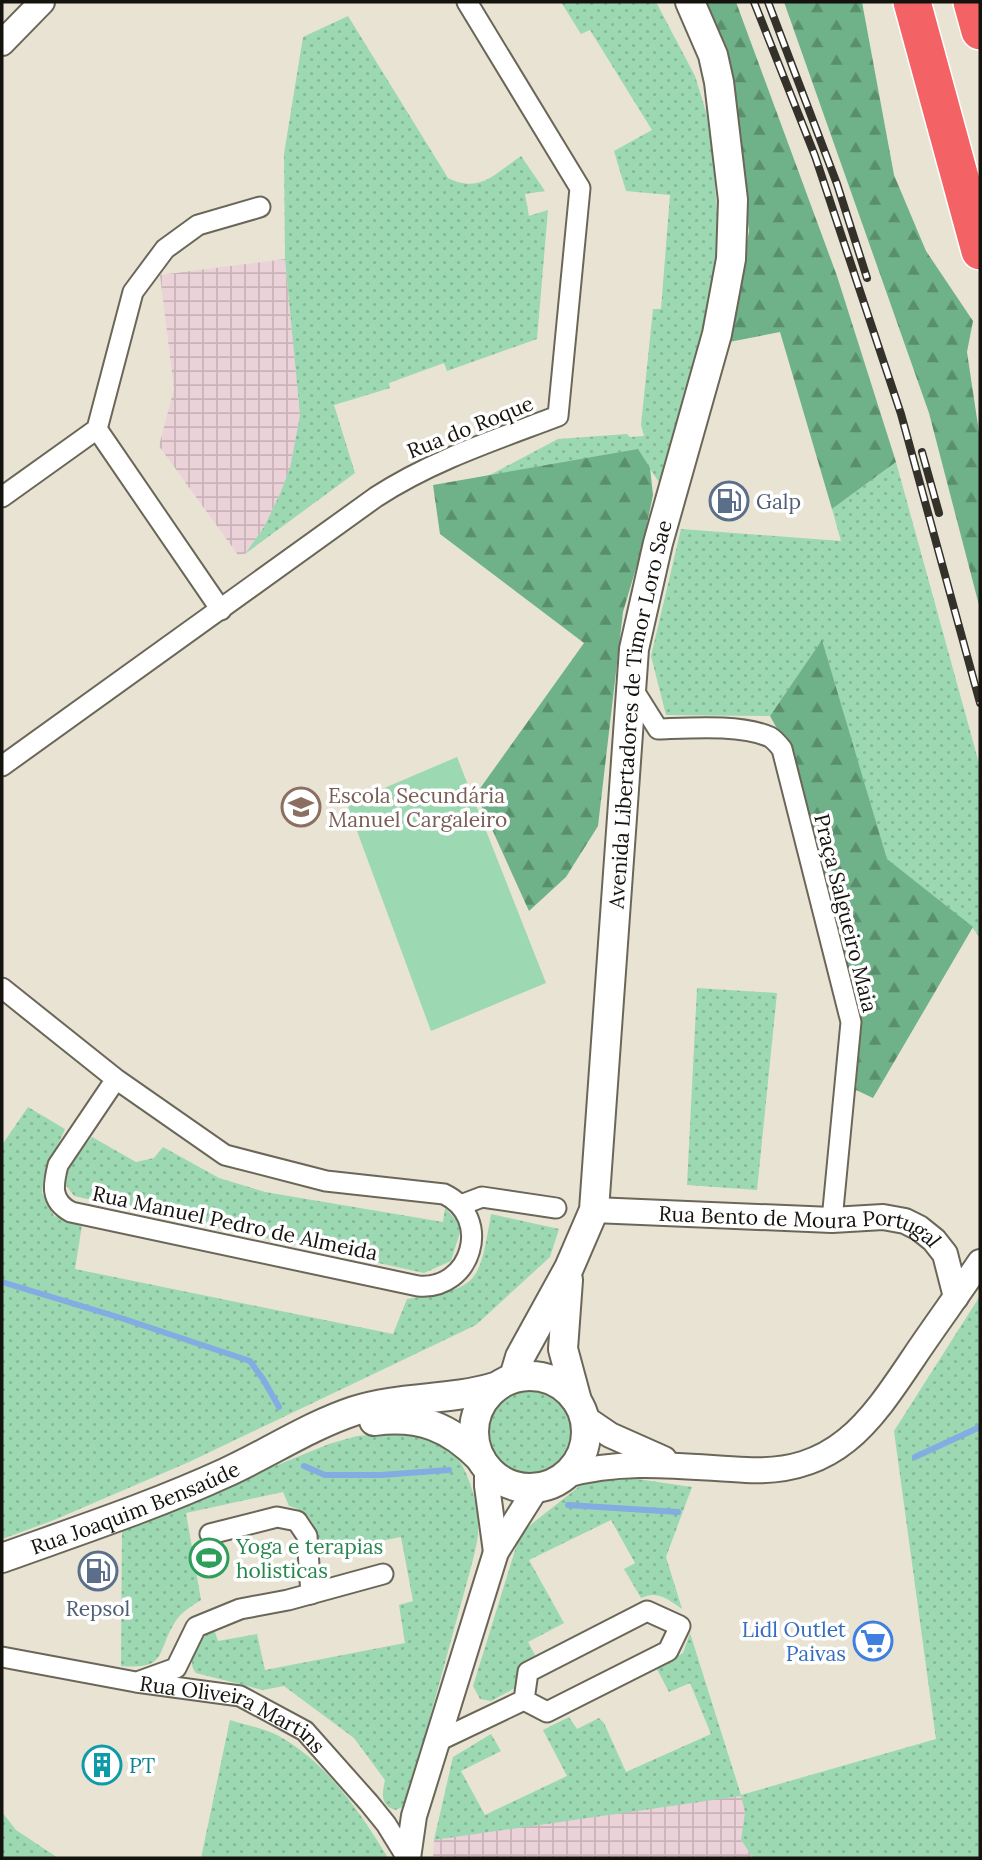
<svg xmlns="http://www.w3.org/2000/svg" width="982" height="1860" font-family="Lora,serif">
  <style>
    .industrial { fill: url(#industrial-grid) }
    .grass { fill: url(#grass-dots) }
    .forest { fill: url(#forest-firs) }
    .park { fill: #9cd8b2 }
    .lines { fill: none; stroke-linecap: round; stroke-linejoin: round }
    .stream { stroke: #83ace2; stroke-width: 6 }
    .minor-casing { stroke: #6b6758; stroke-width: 23 }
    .tertiary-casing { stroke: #6b6758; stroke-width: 28 }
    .secondary-casing { stroke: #6b6758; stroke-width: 32 }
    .motorway-casing { stroke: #fff; stroke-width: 40 }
    .minor { stroke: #fff; stroke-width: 19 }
    .tertiary { stroke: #fff; stroke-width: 24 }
    .secondary { stroke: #fff; stroke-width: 28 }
    .motorway { stroke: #f36265; stroke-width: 37 }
    .rail-casing { stroke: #34312a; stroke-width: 8 }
    .rail { stroke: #fff; stroke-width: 5; stroke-dasharray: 16; stroke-linecap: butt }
    .labels { text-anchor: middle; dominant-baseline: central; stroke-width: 7; stroke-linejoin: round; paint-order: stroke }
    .street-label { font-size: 21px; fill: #15130d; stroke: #fff }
    .service-label { font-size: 21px; fill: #4e5e75; stroke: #fff; text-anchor: start }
    .education-label { font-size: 21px; fill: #785e54; stroke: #fff; text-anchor: start }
    .leisure-label { font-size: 21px; fill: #27864d; stroke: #fff; text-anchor: start }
    .shop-label { font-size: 21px; fill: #366cbe; stroke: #fff; text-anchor: end }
    .culture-label { font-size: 21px; fill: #0d838f; stroke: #fff; text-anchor: start }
  </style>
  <defs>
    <pattern id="industrial-grid" width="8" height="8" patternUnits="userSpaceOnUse" patternTransform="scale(1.75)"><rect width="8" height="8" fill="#ebd2d9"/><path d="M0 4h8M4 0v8" fill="none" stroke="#c9b3b9"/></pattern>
    <pattern id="grass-dots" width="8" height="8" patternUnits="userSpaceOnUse" patternTransform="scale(1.75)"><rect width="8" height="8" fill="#9cd8b2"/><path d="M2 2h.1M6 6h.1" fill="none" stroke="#86b898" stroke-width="1.8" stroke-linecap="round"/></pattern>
    <pattern id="forest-firs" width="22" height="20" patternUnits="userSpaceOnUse" patternTransform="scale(1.75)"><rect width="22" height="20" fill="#6fb188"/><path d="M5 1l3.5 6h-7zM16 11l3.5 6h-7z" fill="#5a8f6e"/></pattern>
  </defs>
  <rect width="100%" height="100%" fill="#e8e3d3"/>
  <g class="industrial">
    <path d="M285,259L300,415L290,468L279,496L264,527L245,554L238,555L159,446L174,389L160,275Z"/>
    <path d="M741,1795L745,1812L741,1840L753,1858H433L434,1840Z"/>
  </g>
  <g class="grass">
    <path d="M561,2H656L695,76L706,112L712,146L718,224L715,271L705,324L663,488L637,450L488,476L558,439L627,434L630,437L644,436L641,425L653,309H661L670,195L626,191L614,151L652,130L590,30L581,34Z"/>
    <path d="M348,16L448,178C481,194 494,174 521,156L545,191L525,194L529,216L548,210L537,339L447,371L444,363L389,383L390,388L334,405L355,473L245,554L264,527L279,496L290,468L300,415L285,259L284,154L303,37Z"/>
    <path d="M896,462L980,767V938L972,927L887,860L822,641L770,716L666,715L651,656L681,529L841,541L832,509Z"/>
    <path d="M697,988L777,993L757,1190L687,1185Z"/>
    <path d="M28,1107L65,1129L44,1176L42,1193L54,1216L82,1225L75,1269L393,1334L407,1299C480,1289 479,1283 491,1214L559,1229L550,1257L476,1325L189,1462L54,1520L2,1539V1145Z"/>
    <path d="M92,1137L136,1162L154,1158L163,1147L219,1178L265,1192L443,1222L445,1208L462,1226L451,1261L424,1273L74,1196L63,1181L75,1157Z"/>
    <path d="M980,1296V1858H753L741,1840L745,1812L741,1796L434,1840L453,1757L491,1734L501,1751L461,1771L485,1815L567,1776L543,1730L569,1717L577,1729L599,1718L604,1723L626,1772L711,1734L690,1683L669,1692L657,1669L683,1653L690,1633L741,1795L936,1739L894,1431Z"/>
    <circle cx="528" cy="1430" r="45"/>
    <path d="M395,1433C410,1434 425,1435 439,1441C466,1453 480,1506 478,1533C477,1546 473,1559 470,1571L406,1805L396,1810C380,1806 382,1794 385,1780L354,1738L284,1686L263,1690L196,1673C184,1661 202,1635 214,1629L218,1641L257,1634L265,1670L405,1643L399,1605L413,1601L401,1537L319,1553C314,1529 316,1513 289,1506L283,1492L186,1513L201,1600C192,1606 181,1612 175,1622C156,1652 168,1670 121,1666L122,1528L329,1444L357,1436Z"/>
    <path d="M610,1475L692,1487L666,1557L682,1609C668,1599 657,1590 641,1598L624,1569L635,1563L611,1520L529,1560L564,1623L528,1642L535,1655L520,1666L515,1688L491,1701L480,1699L473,1686L517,1544L524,1531L534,1522L581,1485L594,1478Z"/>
    <path d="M230,1720C245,1725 263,1728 277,1735C326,1761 360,1812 388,1858H201Z"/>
    <path d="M2,1812L16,1830L58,1858H2Z"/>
  </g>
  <g class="forest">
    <path d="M697,2H736L837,276L896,462L832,509L780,332L729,342L749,231L739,149Z"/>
    <path d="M784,2H862L894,175L926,251L973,321L967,352L980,439V609L929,413Z"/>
    <path d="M638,449L650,468L653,495L642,548L623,612L598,826L566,877L529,911L476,794L584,643L440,534L433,485Z"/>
    <path d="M822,640L887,859L973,927L873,1098L856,1090L861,1020L786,745L770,716Z"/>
  </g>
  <path class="park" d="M457,757L546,983L431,1031L347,804Z"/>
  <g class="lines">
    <g class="stream">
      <path d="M2,1282L121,1318L250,1361L263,1379L279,1407"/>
      <path d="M915,1457L980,1427"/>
      <path d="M304,1466L325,1475H381L449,1470"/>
      <path d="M568,1505L678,1512"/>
    </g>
    <defs>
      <g id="minor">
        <path d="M97,429L221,610"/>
        <path d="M2,497L97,429L133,292L165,249L198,225L260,207"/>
        <path d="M631,686L658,729C690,728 741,724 770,737C775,740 778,744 782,749L851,1022L832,1220"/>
        <path d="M2,766L376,497C433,460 495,440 558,416L580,188L467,2"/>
        <path d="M2,988L116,1079L225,1155L326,1181L444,1194C493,1217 472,1291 418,1286L71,1212C50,1201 53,1185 58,1165L116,1079"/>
        <path d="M461,1205L482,1197L556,1208"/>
        <path d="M210,1534L277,1517L297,1521L307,1536L311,1594"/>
        <path id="s1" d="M2,1657L136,1682L240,1696L305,1731L369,1803L386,1824L407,1858"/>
        <path d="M140,1681L176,1668L196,1627L240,1609L288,1600L383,1574"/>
        <path d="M438,1741L524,1700L547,1712L668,1651L680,1626L647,1611L528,1672L524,1700"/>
      </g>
      <g id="tertiary">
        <path d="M2,43L42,2"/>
        <path id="s2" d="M594,1210L832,1220L883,1217L905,1221L919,1228L934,1240L945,1254L956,1297"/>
        <path d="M585,1418L610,1435L664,1459"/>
        <path d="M487,1468V1486L496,1552"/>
        <path d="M566,1475C626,1458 686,1467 746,1470C837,1475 871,1421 916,1354C937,1323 959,1293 980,1262"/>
        <path d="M408,1858L414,1816L496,1552L537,1487"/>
      </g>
      <g id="secondary">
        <path d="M568,1280L563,1349L577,1401"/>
        <circle cx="530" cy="1432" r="56"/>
        <path id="s3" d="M514,1377L520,1357L569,1268L594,1210L634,649L658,543L717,334L731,259L733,200L719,82L713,55L690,2"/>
        <path d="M374,1421C420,1415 450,1427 481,1459"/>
        <path id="s4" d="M2,1558C77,1531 153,1506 225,1473C269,1453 309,1426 354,1411C400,1396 449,1401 495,1387"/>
      </g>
      <g id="motorway">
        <path d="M912,2L980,251"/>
        <path d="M972,2L980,31"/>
      </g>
    </defs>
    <use href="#minor" class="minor-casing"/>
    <use href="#tertiary" class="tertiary-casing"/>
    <use href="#secondary" class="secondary-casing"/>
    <use href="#motorway" class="motorway-casing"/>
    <use href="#minor" class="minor"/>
    <use href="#tertiary" class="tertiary"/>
    <use href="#secondary" class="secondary"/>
    <use href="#motorway" class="motorway"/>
    <defs>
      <g id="rail">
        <path d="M754,2L815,156L901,414L980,703"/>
        <path d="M768,2L837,184L867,278"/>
        <path d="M922,452L939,513"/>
      </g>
    </defs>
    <use href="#rail" class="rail-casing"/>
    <use href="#rail" class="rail"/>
  </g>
  <defs>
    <symbol id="fuel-ring" viewBox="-11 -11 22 22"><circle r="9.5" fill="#fff" stroke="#5c6f8a" stroke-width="1.5"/><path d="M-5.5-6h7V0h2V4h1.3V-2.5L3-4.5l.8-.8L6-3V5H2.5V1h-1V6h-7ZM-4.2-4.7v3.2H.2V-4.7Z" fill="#5c6f8a"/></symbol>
    <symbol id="school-ring" viewBox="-11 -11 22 22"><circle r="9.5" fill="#fff" stroke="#8d6e63" stroke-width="1.5"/><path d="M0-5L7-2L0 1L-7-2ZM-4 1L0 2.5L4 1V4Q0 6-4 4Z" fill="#8d6e63"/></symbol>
    <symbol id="stadium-ring" viewBox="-11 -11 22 22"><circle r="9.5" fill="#fff" stroke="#2e9e5b" stroke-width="1.5"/><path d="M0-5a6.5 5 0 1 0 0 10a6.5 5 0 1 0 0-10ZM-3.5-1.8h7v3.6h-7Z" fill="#2e9e5b"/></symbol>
    <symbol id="supermarket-ring" viewBox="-11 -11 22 22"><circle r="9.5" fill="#fff" stroke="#3f7fe0" stroke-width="1.5"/><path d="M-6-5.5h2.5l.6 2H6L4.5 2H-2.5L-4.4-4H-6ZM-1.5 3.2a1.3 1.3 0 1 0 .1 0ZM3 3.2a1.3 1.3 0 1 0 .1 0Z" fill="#3f7fe0"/></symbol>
    <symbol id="building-ring" viewBox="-11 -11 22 22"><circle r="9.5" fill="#fff" stroke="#0f9aa8" stroke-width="1.5"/><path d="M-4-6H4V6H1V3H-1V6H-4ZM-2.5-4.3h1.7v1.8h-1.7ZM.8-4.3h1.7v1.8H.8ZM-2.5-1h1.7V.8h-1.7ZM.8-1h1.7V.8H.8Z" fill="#0f9aa8"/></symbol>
  </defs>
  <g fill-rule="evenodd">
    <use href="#fuel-ring" x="707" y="479" width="44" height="44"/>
    <use href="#school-ring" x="279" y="785" width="44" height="44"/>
    <use href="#stadium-ring" x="187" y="1536" width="44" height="44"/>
    <use href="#fuel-ring" x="76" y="1549" width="44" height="44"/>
    <use href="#supermarket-ring" x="851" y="1619" width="44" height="44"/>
    <use href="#building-ring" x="80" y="1743" width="44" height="44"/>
  </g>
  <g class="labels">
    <g class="street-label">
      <text transform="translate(470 427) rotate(-22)">Rua do Roque</text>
      <text stroke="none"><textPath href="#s3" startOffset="684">Avenida Libertadores de Timor Loro Sae</textPath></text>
      <text transform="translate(846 913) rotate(76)">Praça Salgueiro Maia</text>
      <text transform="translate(235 1223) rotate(12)">Rua Manuel Pedro de Almeida</text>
      <text stroke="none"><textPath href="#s2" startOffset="208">Rua Bento de Moura Portugal</textPath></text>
      <text stroke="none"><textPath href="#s4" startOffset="142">Rua Joaquim Bensaúde</textPath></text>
      <text stroke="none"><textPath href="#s1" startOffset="240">Rua Oliveira Martins</textPath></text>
    </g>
    <g class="service-label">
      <text x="756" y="501">Galp</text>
      <text x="98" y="1608" text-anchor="middle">Repsol</text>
    </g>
    <g class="education-label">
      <text x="328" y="795">Escola Secundária<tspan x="328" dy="24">Manuel Cargaleiro</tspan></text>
    </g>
    <g class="leisure-label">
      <text x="236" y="1546">Yoga e terapias<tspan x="236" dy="24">holisticas</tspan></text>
    </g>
    <g class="shop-label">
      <text x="846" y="1629">Lidl Outlet<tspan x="846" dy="24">Paivas</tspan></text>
    </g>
    <g class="culture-label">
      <text x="129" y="1765">PT</text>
    </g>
  </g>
  <rect width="982" height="1860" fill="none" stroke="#15130d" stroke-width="7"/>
</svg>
